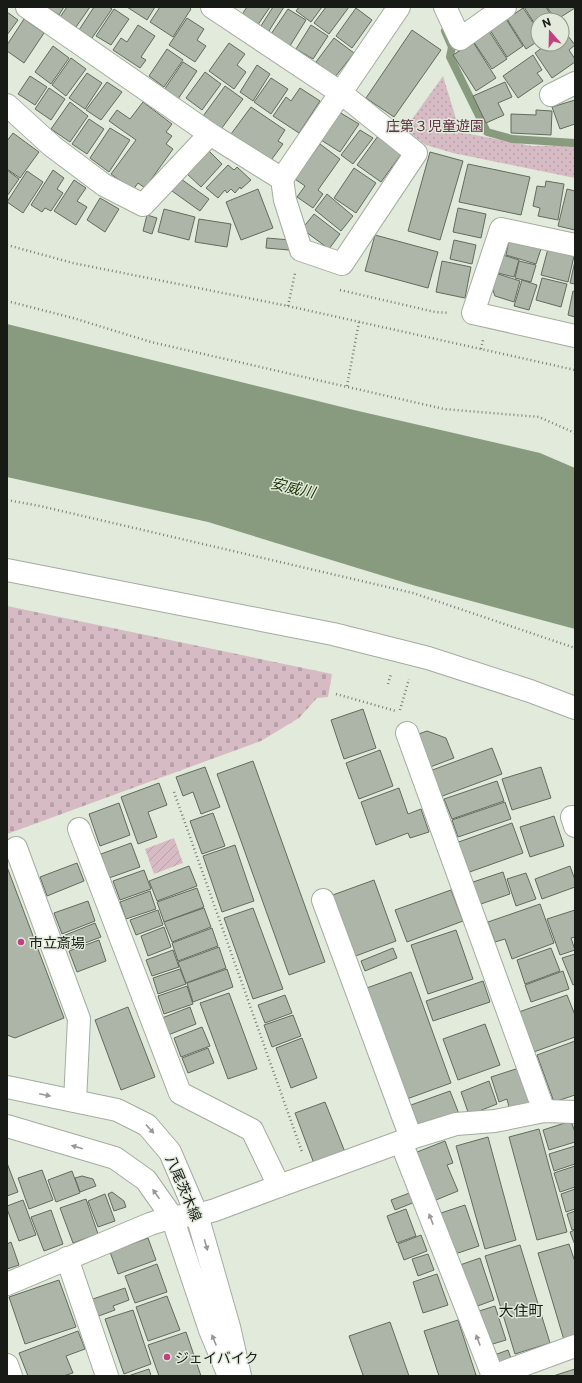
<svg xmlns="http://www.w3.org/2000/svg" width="582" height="1383" font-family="Commissioner,'Noto Sans JP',sans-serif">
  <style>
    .cemetery { fill: url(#cemetery-stones) }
    .park { fill: url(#park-dots) }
    .garden { fill: url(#garden-furrows) }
    .water { fill: #899b7f }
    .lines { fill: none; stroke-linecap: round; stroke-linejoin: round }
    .stream { stroke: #899b7f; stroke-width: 8 }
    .building { fill: #acb5a7; stroke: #636b5e }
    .minor-casing { stroke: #a3ac9e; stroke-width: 24 }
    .major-casing { stroke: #a3ac9e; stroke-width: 24 }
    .path { stroke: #787e74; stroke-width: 2.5; stroke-dasharray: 1 3; stroke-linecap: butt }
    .minor { stroke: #fff; stroke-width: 22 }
    .major { stroke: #fff; stroke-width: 22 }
    .oneway { fill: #979896 }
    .poi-dot { fill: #c43f82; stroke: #e1eadb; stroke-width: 1.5 }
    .labels { text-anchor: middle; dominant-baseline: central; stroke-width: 3; stroke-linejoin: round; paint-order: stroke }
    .park-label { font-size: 14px; fill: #603045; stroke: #e1eadb }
    .poi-label { font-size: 14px; fill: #171a15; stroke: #e1eadb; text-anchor: start }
    .street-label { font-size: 14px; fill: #171a15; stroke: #e1eadb }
    .water-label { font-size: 15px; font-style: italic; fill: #1b3306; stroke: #e1eadb }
    .neighbourhood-label { font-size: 15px; fill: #171a15; stroke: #e1eadb }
  </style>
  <defs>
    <pattern id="cemetery-stones" width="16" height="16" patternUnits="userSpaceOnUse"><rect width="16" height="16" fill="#d6bbc5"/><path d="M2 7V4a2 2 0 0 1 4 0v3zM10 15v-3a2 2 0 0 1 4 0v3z" fill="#b7a0a8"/></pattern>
    <pattern id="park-dots" width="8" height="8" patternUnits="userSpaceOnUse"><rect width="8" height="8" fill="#d6bbc5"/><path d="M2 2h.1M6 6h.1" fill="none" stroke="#b7a0a8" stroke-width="1.8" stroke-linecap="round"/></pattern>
    <pattern id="garden-furrows" width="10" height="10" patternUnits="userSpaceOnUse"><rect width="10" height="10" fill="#d6bbc5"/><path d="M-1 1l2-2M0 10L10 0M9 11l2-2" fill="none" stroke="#b7a0a8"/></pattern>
  </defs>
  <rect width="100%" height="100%" fill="#e1eadb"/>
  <path class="cemetery" d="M7,606L332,674L328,697L317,698L299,718L261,741L7,834Z"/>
  <path class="park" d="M443,76L460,132L532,146L575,145V178L453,153L426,145L405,129Z"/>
  <path class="garden" d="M174,838L183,863L154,874L145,849Z"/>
  <path class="water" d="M7,324L354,410L540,453L575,468V629L416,586L208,522L7,477Z"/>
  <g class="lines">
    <path class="stream" d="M445,31L452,47L450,57L487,132L512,139L575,143"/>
  </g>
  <g class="building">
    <path d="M46,7H64L59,15Z"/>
    <path d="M67,7H90L76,27L60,17Z"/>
    <path d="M94,7H109L112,9L92,38L79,30Z"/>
    <path d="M127,7H155L147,20Z"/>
    <path d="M160,7H189L191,9L173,37L150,22Z"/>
    <path d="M247,7H270L257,26L241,16Z"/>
    <path d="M273,7H284L267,34L259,29Z"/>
    <path d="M299,7H322L311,22L296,11Z"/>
    <path d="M326,7H349L329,34L314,23Z"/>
    <path d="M524,7H546L554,20H538V29Z"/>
    <path d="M547,7H575V8L556,20Z"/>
    <path d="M356,8L372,20L352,48L336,36Z"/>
    <path d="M523,8L538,30V41L526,49L507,19Z"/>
    <path d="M114,9L129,19L111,45L96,36Z"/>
    <path d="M288,9L306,20L288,49L269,37Z"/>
    <path d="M7,12L18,20L7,35Z"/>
    <path d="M187,18L204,29L197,40L206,46L195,62L169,45Z"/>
    <path d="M24,19L44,33L24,63L7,51V45Z"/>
    <path d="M506,19L523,46L507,57L490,30Z"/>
    <path d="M138,25L155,36L141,57L146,60L140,68L113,50L121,38L127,42Z"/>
    <path d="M311,25L328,36L313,59L296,49Z"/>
    <path d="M412,30L441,50L394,117L366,98Z"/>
    <path d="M489,31L507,59L492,69L473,41Z"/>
    <path d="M565,32L575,45L569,50L575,59V62L552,78L535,53L547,44H562V34Z"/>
    <path d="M334,38L354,53L335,77L316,62Z"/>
    <path d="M473,42L496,78L476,91L453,55Z"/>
    <path d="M229,43L245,54L237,65L246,72L234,89L209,71Z"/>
    <path d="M53,46L69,58L51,84L35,72Z"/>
    <path d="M167,49L183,60L164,87L149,76Z"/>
    <path d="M533,55L542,70L537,73L543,81L518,98L503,76Z"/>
    <path d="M71,58L86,69L66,96L52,85Z"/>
    <path d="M183,62L197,71L178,99L164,90Z"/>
    <path d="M257,65L270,74L253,101L240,92Z"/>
    <path d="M205,72L221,84L202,110L186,98Z"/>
    <path d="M87,73L102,83L85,109L69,98Z"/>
    <path d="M30,76L47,87L35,105L18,94Z"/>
    <path d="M271,78L288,89L271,114L254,102Z"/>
    <path d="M107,82L122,92L101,120L86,110Z"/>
    <path d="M505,82L512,97L498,103L504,115L486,123L473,96Z"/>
    <path d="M225,86L243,99L219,132L201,119Z"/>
    <path d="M49,88L65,99L51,120L35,109Z"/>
    <path d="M300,88L320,101L299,133L273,116L286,97L291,101Z"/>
    <path d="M575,100V124L560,129L552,107Z"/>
    <path d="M70,102L88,116L70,142L51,129Z"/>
    <path d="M143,102L172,124L166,132L172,136L166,144L173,149L145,188L138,183L133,190L111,174L136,140L109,121L117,110L130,119Z"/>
    <path d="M251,107L285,130L278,141L283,144L269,163L231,134Z"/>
    <path d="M536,110L552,111L551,135L511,133V114L536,115Z"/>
    <path d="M339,112L359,124L340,152L321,140Z"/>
    <path d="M89,119L104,129L87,154L72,144Z"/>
    <path d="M110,128L130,140L109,172L90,158Z"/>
    <path d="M360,130L373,138L353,164L341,155Z"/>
    <path d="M13,133L39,152L20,178L7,169V141Z"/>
    <path d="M378,136L402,153L381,182L357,165Z"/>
    <path d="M320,144L340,159L318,190L323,194L313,208L297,197L305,186L295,179Z"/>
    <path d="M208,150L222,164L201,187L186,173Z"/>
    <path d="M430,152L463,161L440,240L408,231Z"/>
    <path d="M468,164L530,177L521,215L459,202Z"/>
    <path d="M228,165L234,170L237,167L251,180L241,189L240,187L235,193L231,189L227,193L225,190L218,198L206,188Z"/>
    <path d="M354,168L376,183L356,213L334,198Z"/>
    <path d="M7,170L19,179L7,196Z"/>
    <path d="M53,170L64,178L57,189L63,193L51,211L45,208L42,212L31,205Z"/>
    <path d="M27,171L43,182L23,213L7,202Z"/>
    <path d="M181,179L209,199L200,211L172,191Z"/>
    <path d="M74,180L86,188L77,201L87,207L76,225L54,211Z"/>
    <path d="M546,181L564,184L558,220L538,216L540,208L533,206L537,186L545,187Z"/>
    <path d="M258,189L273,228L241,240L226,202Z"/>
    <path d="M567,189L575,191V230L558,226Z"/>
    <path d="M327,194L353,216L341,231L315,210Z"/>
    <path d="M100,198L119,209L105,232L87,220Z"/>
    <path d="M458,208L486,214L481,238L453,232Z"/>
    <path d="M164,209L195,217L189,240L158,232Z"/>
    <path d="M314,214L340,234L329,249L302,229Z"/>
    <path d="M147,215L157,218L152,234L143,231Z"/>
    <path d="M199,219L231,224L227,247L195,242Z"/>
    <path d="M375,235L438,252L428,288L365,271Z"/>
    <path d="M267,238L290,240L289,250L266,248Z"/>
    <path d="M454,240L476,245L472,264L450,259Z"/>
    <path d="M509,240L541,249L536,264L506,255Z"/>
    <path d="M549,245L575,252L568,282L541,275Z"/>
    <path d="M503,255L519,260L514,277L498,273Z"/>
    <path d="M442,261L471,267L465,298L436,292Z"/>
    <path d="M519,261L536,265L531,282L515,278Z"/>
    <path d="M575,261V284L570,283Z"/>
    <path d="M495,273L520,281L514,302L495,296L491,285Z"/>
    <path d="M542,278L567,284L561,307L536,300Z"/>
    <path d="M522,280L537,285L529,310L514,306Z"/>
    <path d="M573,291L575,292V317L568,315Z"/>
    <path d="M363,709L376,748L344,759L331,720Z"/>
    <path d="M427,731L446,738L454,758L425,769L413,736Z"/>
    <path d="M492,748L502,774L437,798L427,772Z"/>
    <path d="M380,750L393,786L359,799L346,763Z"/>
    <path d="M253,761L325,962L289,975L217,774Z"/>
    <path d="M205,767L220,807L201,814L193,792L183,796L176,777Z"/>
    <path d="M541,767L551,798L512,810L502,779Z"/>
    <path d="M497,781L504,801L452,819L444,799Z"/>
    <path d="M159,783L167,805L148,812L157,837L138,844L121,797Z"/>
    <path d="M399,788L408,814L421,809L429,832L410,838L408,833L376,845L361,802Z"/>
    <path d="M505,802L511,819L458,837L452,820Z"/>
    <path d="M119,803L130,835L100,846L89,814Z"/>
    <path d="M213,813L225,846L202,854L190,821Z"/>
    <path d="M554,816L564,846L530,857L520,827Z"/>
    <path d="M512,823L523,853L464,874L453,844Z"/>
    <path d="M131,843L140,867L109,878L101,854Z"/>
    <path d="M235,845L254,901L222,912L203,856Z"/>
    <path d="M77,863L84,881L47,896L40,877Z"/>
    <path d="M189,866L197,886L157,901L149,881Z"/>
    <path d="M570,866L575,880V887L542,899L535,879Z"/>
    <path d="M7,867L64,1018L15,1038L7,1035Z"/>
    <path d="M144,870L151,889L120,900L113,881Z"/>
    <path d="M503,872L510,894L478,905L470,883Z"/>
    <path d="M526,873L536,899L516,906L507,879Z"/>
    <path d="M374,880L396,941L353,957L330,896Z"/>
    <path d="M197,888L204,907L164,922L157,902Z"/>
    <path d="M451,890L463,921L407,942L395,910Z"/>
    <path d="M150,891L156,909L126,919L120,902Z"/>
    <path d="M88,901L95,921L62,934L54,913Z"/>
    <path d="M540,904L554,943L512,959L505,939L495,942L488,922Z"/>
    <path d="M204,908L211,927L172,942L164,922Z"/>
    <path d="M253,908L283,989L253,999L224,918Z"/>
    <path d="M158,910L163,925L136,935L130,920Z"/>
    <path d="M575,910V937L571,938L575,950L560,955L547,919Z"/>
    <path d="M95,923L101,937L69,949L63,936Z"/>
    <path d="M164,927L171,947L148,956L141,936Z"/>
    <path d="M212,928L218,946L178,961L172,943Z"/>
    <path d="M456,930L473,979L428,994L411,945Z"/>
    <path d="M99,940L106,961L77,972L69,951Z"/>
    <path d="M219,947L226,968L186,983L178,962Z"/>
    <path d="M393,948L397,958L365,971L361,961Z"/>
    <path d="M551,948L560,971L525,984L517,960Z"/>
    <path d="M173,950L179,967L152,976L146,960Z"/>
    <path d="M575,954V984L573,985L562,958Z"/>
    <path d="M180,969L186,984L158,994L153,978Z"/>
    <path d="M227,969L233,987L193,1002L187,983Z"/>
    <path d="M563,971L569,989L531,1002L525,985Z"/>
    <path d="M411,972L451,1083L404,1100L364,989Z"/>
    <path d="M483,981L490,1002L433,1021L426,1001Z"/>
    <path d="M187,986L193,1004L164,1014L158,996Z"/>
    <path d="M229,993L257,1069L228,1079L200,1003Z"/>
    <path d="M285,995L292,1013L265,1023L258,1005Z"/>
    <path d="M567,995L575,1015V1037L531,1053L516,1013Z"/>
    <path d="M128,1007L155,1077L121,1090L95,1020Z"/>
    <path d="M190,1007L196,1024L168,1035L162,1018Z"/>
    <path d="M293,1015L301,1036L272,1047L264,1025Z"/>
    <path d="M485,1024L500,1065L458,1080L443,1039Z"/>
    <path d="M202,1027L210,1046L181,1057L174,1038Z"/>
    <path d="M302,1038L317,1078L291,1088L276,1048Z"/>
    <path d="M575,1041V1095L554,1102L537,1055Z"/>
    <path d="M208,1048L214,1063L188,1073L182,1058Z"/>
    <path d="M519,1068L531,1104L510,1111L507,1099L499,1102L491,1077Z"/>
    <path d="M489,1081L497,1104L469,1115L461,1092Z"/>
    <path d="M450,1091L459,1114L419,1129L411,1105Z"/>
    <path d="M325,1102L347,1157L324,1165L313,1161L295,1113Z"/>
    <path d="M571,1121L575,1132V1142L549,1150L543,1130Z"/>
    <path d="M539,1129L567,1232L537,1240L509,1137Z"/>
    <path d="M488,1137L516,1240L485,1249L456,1146Z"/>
    <path d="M445,1141L453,1163L447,1165L458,1191L431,1202L412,1154Z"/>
    <path d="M575,1146V1164L554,1171L549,1154Z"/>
    <path d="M7,1163L18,1192L7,1196Z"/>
    <path d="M575,1166V1187L560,1192L554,1173Z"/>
    <path d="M42,1170L53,1200L29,1209L18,1178Z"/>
    <path d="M72,1171L80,1193L56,1202L48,1180Z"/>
    <path d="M82,1176L93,1179L96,1186L80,1192L75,1178Z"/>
    <path d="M575,1189V1209L566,1212L561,1194Z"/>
    <path d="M112,1192L124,1201L126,1207L114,1211L108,1194Z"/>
    <path d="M412,1192L415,1202L395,1210L391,1200Z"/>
    <path d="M105,1194L115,1221L98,1227L88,1201Z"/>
    <path d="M86,1199L98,1234L73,1243L60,1208Z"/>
    <path d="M23,1200L36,1235L19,1241L7,1209V1206Z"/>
    <path d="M465,1205L479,1246L449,1256L435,1215Z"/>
    <path d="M406,1209L416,1236L397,1243L387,1216Z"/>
    <path d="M51,1210L63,1244L44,1251L31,1217Z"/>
    <path d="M575,1211V1229L572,1230L567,1214Z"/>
    <path d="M575,1230V1245L570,1232Z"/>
    <path d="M421,1235L427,1251L404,1260L398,1244Z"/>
    <path d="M148,1238L156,1260L118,1274L110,1252Z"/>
    <path d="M11,1242L19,1265L7,1269V1244Z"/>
    <path d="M569,1244L575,1262V1337L564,1340L538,1253Z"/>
    <path d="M520,1245L550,1343L515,1354L485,1256Z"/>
    <path d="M428,1254L434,1270L418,1276L412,1259Z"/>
    <path d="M480,1258L494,1300L472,1308L460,1265Z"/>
    <path d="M157,1264L167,1292L135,1303L125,1276Z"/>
    <path d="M437,1274L448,1305L423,1313L413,1282Z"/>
    <path d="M59,1280L76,1327L25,1344L9,1297Z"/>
    <path d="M125,1288L129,1300L113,1306L115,1310L96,1317L90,1300Z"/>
    <path d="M167,1296L180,1330L148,1341L136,1307Z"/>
    <path d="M495,1306L506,1340L486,1346L476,1312Z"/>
    <path d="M133,1310L151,1364L124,1374L105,1319Z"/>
    <path d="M458,1320L476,1375L472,1376H439L424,1331Z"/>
    <path d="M390,1322L409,1376H360L363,1375L349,1336Z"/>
    <path d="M78,1331L85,1349L66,1356L73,1373L63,1376H28L19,1353Z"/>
    <path d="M186,1332L201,1376H159L148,1345Z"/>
    <path d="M508,1350L513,1364L494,1371L489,1357Z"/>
    <path d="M149,1369L151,1376H128Z"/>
    <path d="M575,1369V1376H553Z"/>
  </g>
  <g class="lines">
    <defs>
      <g id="minor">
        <path d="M27,7L210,134L282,179L399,7"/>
        <path d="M212,7L341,93L416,153L342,264L301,250L285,200L282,179"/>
        <path d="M445,7L460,39L505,7"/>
        <path d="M551,95L575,83"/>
        <path d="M7,105L52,146L104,185L143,205L210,134"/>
        <path d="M575,245L501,229L473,313L575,336"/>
        <path d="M7,570L333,634L428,658L530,691L575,708"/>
        <path d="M407,733L544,1111"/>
        <path d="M572,817L575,826"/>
        <path d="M79,829L180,1093L252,1130L279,1186"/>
        <path d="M16,848L79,1019L75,1101"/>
        <path d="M323,900L411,1138"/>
        <path d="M401,1142L493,1376"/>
        <path d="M67,1258L107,1376"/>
        <path d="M7,1284L150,1224L172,1217L197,1215L215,1210L279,1186L411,1138L456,1124L495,1121L544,1111L575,1112"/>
        <path d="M7,1365L11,1376"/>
        <path d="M493,1376L575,1346"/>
      </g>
      <g id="major">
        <path d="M7,1087L117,1110L147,1125L170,1152L197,1215L229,1327L240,1376"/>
        <path d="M7,1126L115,1158L146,1180L172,1217L210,1330L229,1376"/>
      </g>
    </defs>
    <use href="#minor" class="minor-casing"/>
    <use href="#major" class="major-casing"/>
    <g class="path">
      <path d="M7,245L73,263L288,306L575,370"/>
      <path d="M340,290L435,312L449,313"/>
      <path d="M7,301L73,318L151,342L444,409L539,417L575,433"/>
      <path d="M288,306L295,273"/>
      <path d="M481,349L483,340"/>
      <path d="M347,386L359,322"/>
      <path d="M7,500L40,506L413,593L575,648"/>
      <path d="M388,684L391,674"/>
      <path d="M336,694L396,711"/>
      <path d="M400,710L409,679"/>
      <path d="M174,792L302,1152"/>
    </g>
    <use href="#minor" class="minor"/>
    <use href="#major" class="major"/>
  </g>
  <defs><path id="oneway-solid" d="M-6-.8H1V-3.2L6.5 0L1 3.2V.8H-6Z"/></defs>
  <g class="oneway">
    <use href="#oneway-solid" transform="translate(45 1095) rotate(12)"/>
    <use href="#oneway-solid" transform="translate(150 1129) rotate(47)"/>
    <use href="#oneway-solid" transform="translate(77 1147) rotate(-164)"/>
    <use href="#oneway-solid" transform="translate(156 1194) rotate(-125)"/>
    <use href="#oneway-solid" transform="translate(431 1219) rotate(-111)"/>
    <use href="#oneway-solid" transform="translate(206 1245) rotate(74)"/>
    <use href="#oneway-solid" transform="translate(214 1340) rotate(-112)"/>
    <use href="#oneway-solid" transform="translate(478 1340) rotate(-111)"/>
  </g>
  <g class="poi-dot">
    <circle cx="21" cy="942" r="4"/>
    <circle cx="167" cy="1357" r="4"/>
  </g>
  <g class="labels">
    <g class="park-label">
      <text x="435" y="125">庄第３児童遊園</text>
    </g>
    <g class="poi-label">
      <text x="29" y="942">市立斎場</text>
      <text x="175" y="1357">ジェイバイク</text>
    </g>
    <g class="street-label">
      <text transform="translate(184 1188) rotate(67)">八尾茨木線</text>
    </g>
    <g class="water-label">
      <text transform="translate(293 487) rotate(13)">安威川</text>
    </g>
    <g class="neighbourhood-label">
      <text x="521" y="1310">大住町</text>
    </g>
  </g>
  <rect width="582" height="1383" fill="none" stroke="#171a15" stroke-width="16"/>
  <g transform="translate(550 32) rotate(340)"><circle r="19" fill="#e1eadb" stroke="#90978c"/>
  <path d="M0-3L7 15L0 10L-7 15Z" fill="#c43f82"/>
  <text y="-6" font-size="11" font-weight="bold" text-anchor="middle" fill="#171a15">N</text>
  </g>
</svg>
